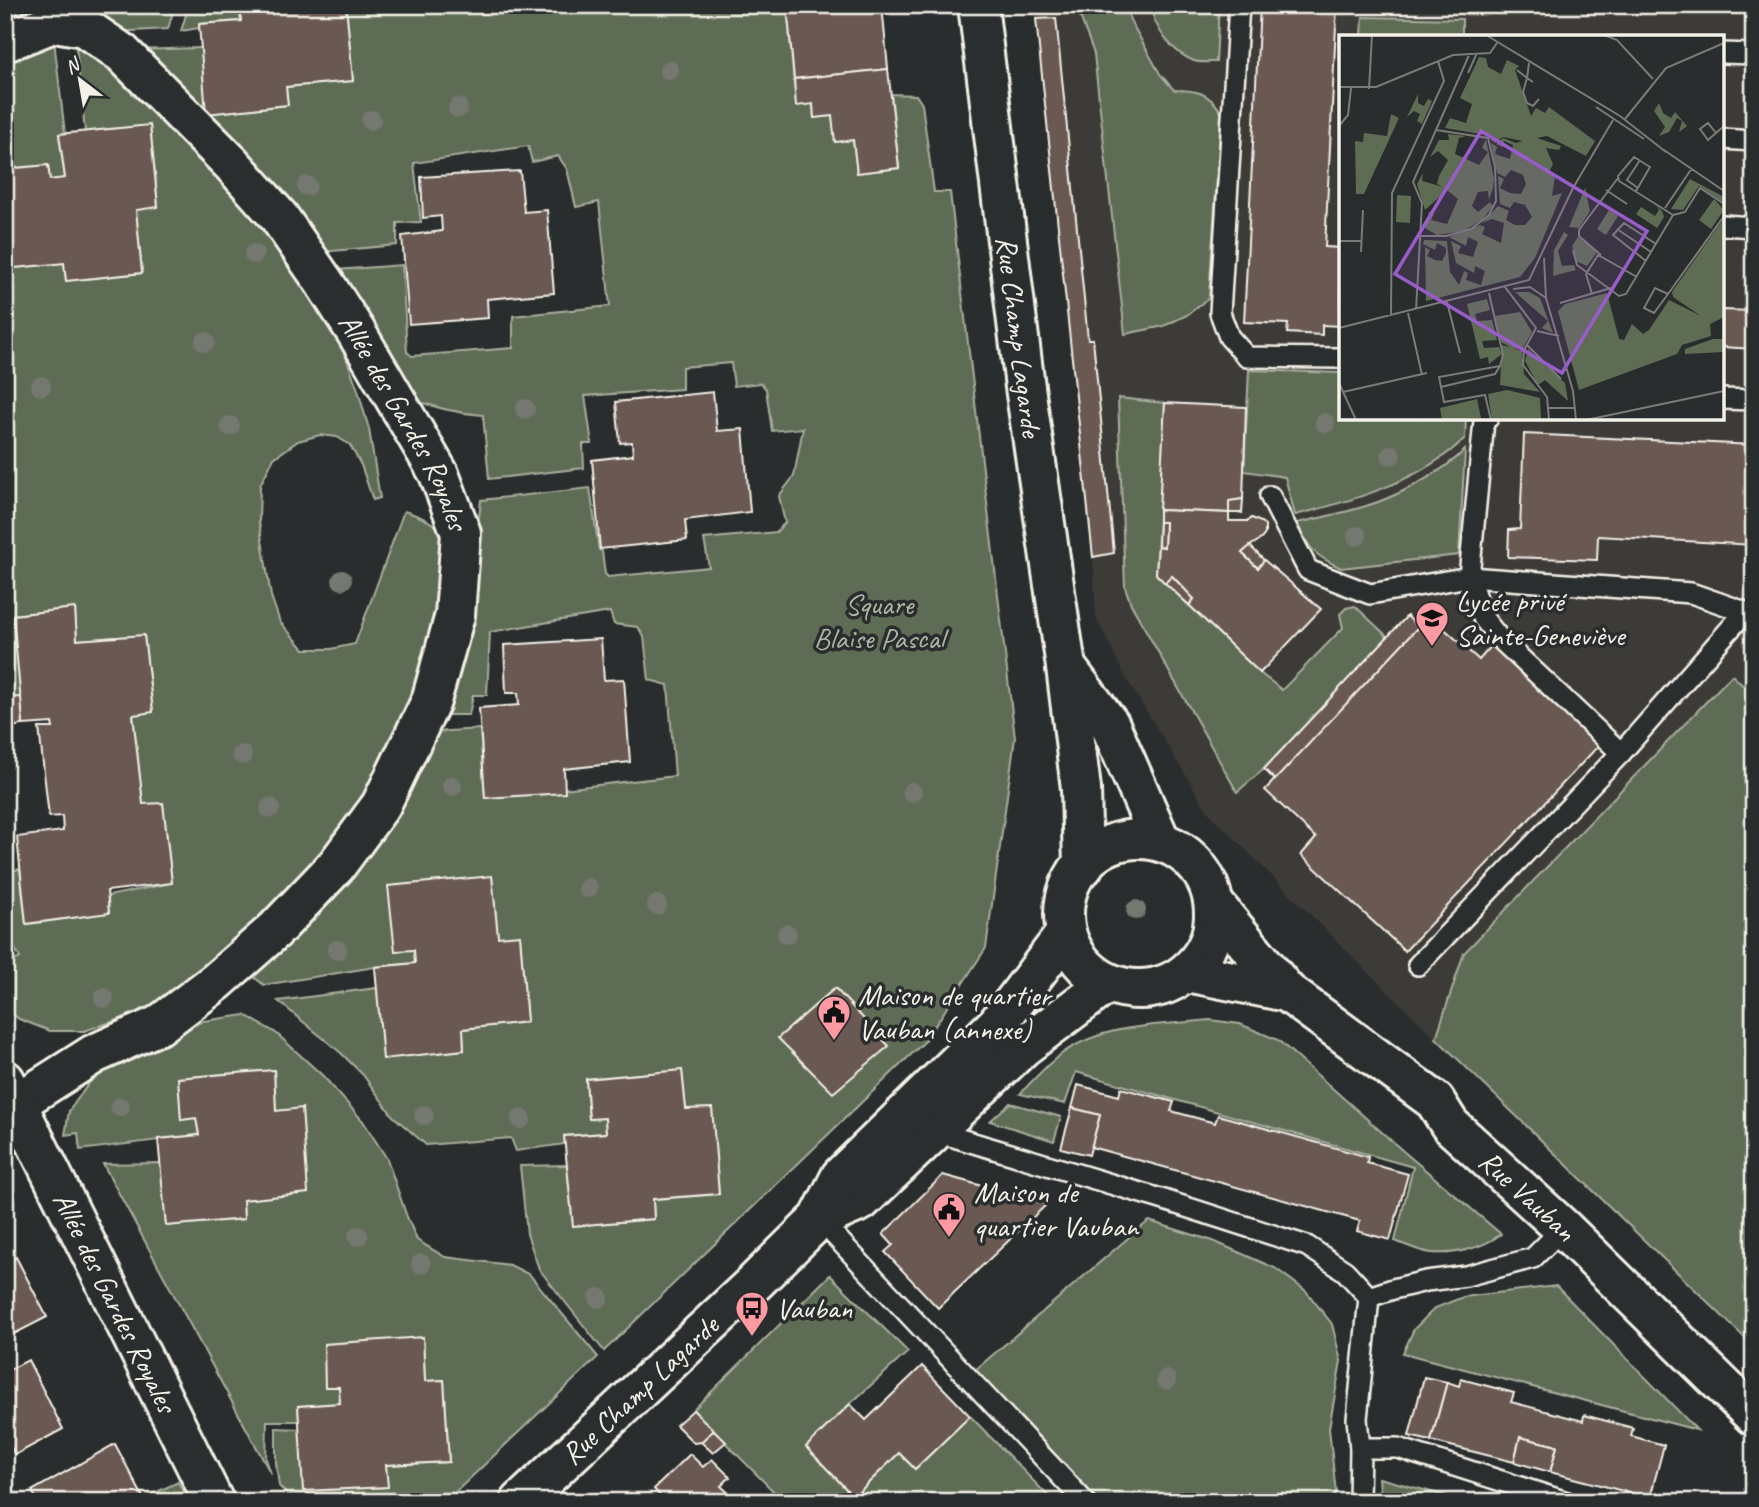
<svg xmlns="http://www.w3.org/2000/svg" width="1759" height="1507" font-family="Caveat,sans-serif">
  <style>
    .built { fill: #3d3a39; fill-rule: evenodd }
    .green { fill: #5e6c54; stroke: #a9ae9e; stroke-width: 2 }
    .building { fill: #6a5952; stroke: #f4f1e8; stroke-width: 2 }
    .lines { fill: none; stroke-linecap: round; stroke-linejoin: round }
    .service-casing { stroke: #f4f1e8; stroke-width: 24 }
    .minor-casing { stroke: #f4f1e8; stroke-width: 44 }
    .secondary-casing { stroke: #f4f1e8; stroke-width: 44 }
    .service { stroke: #2a2d2e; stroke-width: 19 }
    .minor { stroke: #2a2d2e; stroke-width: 38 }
    .secondary { stroke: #2a2d2e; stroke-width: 38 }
    .tree { fill: #74786f }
    .labels { text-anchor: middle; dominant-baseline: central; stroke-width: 7; stroke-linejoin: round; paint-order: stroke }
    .street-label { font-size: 30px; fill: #f4f1e8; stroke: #2a2d2e }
    .poi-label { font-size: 30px; fill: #f4f1e8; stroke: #2a2d2e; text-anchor: start }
    .park-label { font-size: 30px; fill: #b0b5a5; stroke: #2a2d2e }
    .inset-road { fill: none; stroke: #7b7b78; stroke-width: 2 }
    .view { fill: #995dc9; fill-opacity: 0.15; stroke: #995dc9; stroke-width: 3.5 }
    .inset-edge { fill: none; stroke: #f4f1e8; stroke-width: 3.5 }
  </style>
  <rect width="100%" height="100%" fill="#2a2d2e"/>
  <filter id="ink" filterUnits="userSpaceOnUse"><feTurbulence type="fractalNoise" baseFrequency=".0143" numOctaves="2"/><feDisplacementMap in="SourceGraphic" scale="14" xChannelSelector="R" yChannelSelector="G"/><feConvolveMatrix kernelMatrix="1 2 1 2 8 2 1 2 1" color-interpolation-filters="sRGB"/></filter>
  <g filter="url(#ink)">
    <path class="built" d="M1036,5H1754V1347L1381,985L1209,813L1126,678L1096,618L1093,557L1036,19ZM1341,37H1722V418H1341Z"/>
    <g class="green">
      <path d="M5,5H175L168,29L113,32L5,28Z"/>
      <path d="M189,5H224L225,9L240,8L241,21L200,24V28L181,31Z"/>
      <path d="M346,5H787L796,105L813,104L814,118L832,116L835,142L853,140L857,173L899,168L891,94L916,95L922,104L934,192H950L1015,738L986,948L925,1041L604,1351L539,1269L527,1234L520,1166L567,1165L573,1226L654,1219L653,1199L719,1194L712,1109H686L682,1070L586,1079L589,1119L605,1118L606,1133L564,1136L565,1144L516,1151L511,1138L426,1145L393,1116L363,1075L341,1053L278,1001L377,988L383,1058L464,1050L463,1029L527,1022L520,936L498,937L492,876L414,950L415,963L375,967L264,985L250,974L434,732L480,729L485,798L675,776L668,685L649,680L644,637L638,627L614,624L610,612L490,632L487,695H473L469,715H437L473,572L481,500L590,488L599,550L602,551L605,574L608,577L709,567L704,539L776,532L785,523L779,496L794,476L803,428L772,431L766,389L761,383L734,386L731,363L682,367V389L585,396L592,444H583L584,468L489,479L483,415C456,413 430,407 405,396L337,270L402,265L407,352L412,356L513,348V316L610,306L599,202L576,207L567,169L558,156L532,162L528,146L414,163L421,222L397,223V245L321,252L134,50L201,48L207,114L287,105L286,87L353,80Z"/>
      <path d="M1076,5H1127L1130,20L1160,74L1174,90C1196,90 1209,92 1221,112L1209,298L1187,315L1164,326L1125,334L1094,54Z"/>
      <path d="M1151,5H1219L1216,62C1209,62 1200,63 1194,61C1173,53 1153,28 1151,5Z"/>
      <path d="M1363,17L1462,19V37H1362Z"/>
      <path d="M75,39L99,52L268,224L341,344L357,387L369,429L380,498L373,500L361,465L350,445L337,437L320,435L298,441L274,458L260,485L259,522L271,596L280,622L304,649H331L355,644L404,511C427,518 436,524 452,542L426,670L373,789L330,856L207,972L142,1012L84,1031H50L19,1019L5,1008V966L20,958L5,931V872L20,869L26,924L109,913L108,896L172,883L163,804H143L133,715L153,712L144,635L77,640L75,608L13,615L21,697L5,699V269L64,263L66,281L142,273L136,210L158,206L150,125L85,132Z"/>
      <path d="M54,40L65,134L59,135L65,178L50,180L48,165L5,169V56Z"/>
      <path d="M1249,370L1341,373V418H1466L1465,438C1422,481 1352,501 1295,515L1285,477L1244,471Z"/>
      <path d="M1118,398L1165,403L1156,574L1260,673L1282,690L1343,628L1340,614L1346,608L1355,606L1388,637L1264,769L1237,792L1131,604L1125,587Z"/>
      <path d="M1465,450L1459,555L1341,568C1312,554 1311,551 1297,523C1320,518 1343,513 1366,506C1396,497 1442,473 1465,450Z"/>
      <path d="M1732,675L1754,696V1347L1436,1038L1464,953Z"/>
      <path d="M245,1015L276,1033L323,1076L363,1121L387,1159L407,1217L417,1240L445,1257L510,1265L530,1275L598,1357L445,1502H294L279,1486L276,1463V1428L300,1429L304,1491L387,1487L386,1465L449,1462L444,1380L425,1381L423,1338L339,1387L341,1404L298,1406L299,1421H267L266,1459L271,1474L103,1164L161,1163L166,1226L244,1219L243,1200L302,1109L276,1111L274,1070L179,1078L181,1119L196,1118L199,1135L80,1150L78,1133L65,1135L69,1111L97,1072L203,1021Z"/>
      <path d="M1210,1020L1240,1024L1278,1040L1403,1151L1501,1234C1483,1248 1455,1255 1432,1253C1420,1252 1406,1245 1395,1241L1413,1167L1076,1072L1065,1104L1020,1094C1031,1082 1042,1070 1055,1059C1098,1023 1158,1026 1210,1020Z"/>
      <path d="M1010,1103L1061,1117L1054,1141L990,1121Z"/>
      <path d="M1149,1221L1213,1241L1275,1268L1306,1291L1332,1324L1341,1361L1329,1428L1336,1493L1326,1502H1100L974,1371L1128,1238Z"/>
      <path d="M830,1275L908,1352L850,1404L806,1447L854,1497L899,1453L915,1469L970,1416L1054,1502H784L693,1410Z"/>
      <path d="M1556,1286L1697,1430L1403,1353L1414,1329L1435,1308L1463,1297Z"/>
      <path d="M1379,1478L1469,1502H1381Z"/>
      <path d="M178,1482L189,1502H149L146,1497Z"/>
    </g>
    <g class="building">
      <path d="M224,5H346L353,81L286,87L288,105L206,114L199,24L241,21L240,8L224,9Z"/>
      <path d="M787,5H882L888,69L794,79Z"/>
      <path d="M1260,5H1337L1325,247L1341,248V326L1322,325V335L1287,333L1288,324L1244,322Z"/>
      <path d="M1056,18L1088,339H1093L1114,553L1093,557L1036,19Z"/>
      <path d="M888,69L899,168L857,173L853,140L835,142L832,116L814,118L813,104L796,106L794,79Z"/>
      <path d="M150,125L158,207L136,210L142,273L66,281L64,263L5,269V169L48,165L50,180L65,178L59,134Z"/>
      <path d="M520,171L524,212L547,210L554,293L487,299L488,318L409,324L402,236L442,231L441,216L423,218L421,177Z"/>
      <path d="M1722,310L1754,311V349L1722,347Z"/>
      <path d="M713,392L717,431L743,429L750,512L685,520L687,540L600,549L592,460L633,455L632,442L620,443L616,402Z"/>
      <path d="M1165,403L1246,407L1243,499L1229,501V513L1159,510Z"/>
      <path d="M1524,434L1754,445V545L1598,536L1597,560L1508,557L1509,530L1520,529Z"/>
      <path d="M1243,499L1242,513H1229V501Z"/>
      <path d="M1159,510L1229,513V521H1248L1252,518L1261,522L1265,525V534L1261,539L1250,546L1242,553L1258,568L1264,560L1321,609L1260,673L1189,605L1194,599L1172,576L1165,583L1156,574L1158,546L1164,547L1165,522H1159Z"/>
      <path d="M1159,522H1165L1164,547L1158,546Z"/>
      <path d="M1250,546L1264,560L1258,568L1242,553Z"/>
      <path d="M1172,576L1194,599L1189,605L1165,583Z"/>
      <path d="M75,608L77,640L144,635L153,712L133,715L143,804L163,803L172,883L107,891L109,913L26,924L17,837L63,831L62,816L49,817L39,728H53L52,723L23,725L13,615Z"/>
      <path d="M1429,615L1479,660L1493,644L1601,743L1405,951L1301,855L1316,838L1265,790Z"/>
      <path d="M1407,616L1418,627L1275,780L1264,769Z"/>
      <path d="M601,639L604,680L624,679L630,762L564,769L565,793L485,798L479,708L519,705L518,693H506L504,645Z"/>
      <path d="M21,697L23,725L10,727L8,698Z"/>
      <path d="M492,876L498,937L520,935L527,1022L463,1029L464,1050L383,1059L375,967L415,963L414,950L395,951L388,886Z"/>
      <path d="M835,988L889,1046L833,1093L778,1038Z"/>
      <path d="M274,1070L276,1111L302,1108L308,1193L243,1200L244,1219L166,1226L158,1139L199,1135L196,1118L181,1120L178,1078Z"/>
      <path d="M682,1070L686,1109L712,1108L719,1194L653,1199L654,1219L573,1226L564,1136L606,1133L605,1118L589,1119L586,1079Z"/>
      <path d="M1078,1085L1119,1096L1121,1088L1174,1102L1171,1111L1215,1123L1218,1115L1368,1157L1367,1163L1408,1174L1390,1240L1357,1231L1360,1221L1091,1147L1100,1115L1072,1108Z"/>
      <path d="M1072,1108L1100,1115L1089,1155L1061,1148Z"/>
      <path d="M943,1175L1047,1204L938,1308L885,1252L893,1245L883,1234Z"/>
      <path d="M16,1257L47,1317L14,1334L5,1318V1262Z"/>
      <path d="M423,1337L425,1381L444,1380L449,1462L386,1465L388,1487L303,1491L298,1406L340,1403L339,1387H325L324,1344Z"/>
      <path d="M28,1360L63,1429L15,1455L5,1436V1372Z"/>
      <path d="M922,1366L970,1416L915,1469L899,1453L854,1497L806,1447L850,1404L866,1420Z"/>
      <path d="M1424,1377L1447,1382L1431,1441L1409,1436Z"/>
      <path d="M1461,1379L1514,1393L1511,1402L1583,1421L1584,1415L1633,1428L1631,1436L1664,1445L1650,1498L1550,1472L1557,1446L1520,1437L1514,1462L1431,1441L1447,1382L1459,1386Z"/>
      <path d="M693,1410L714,1430L701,1442L694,1443L676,1425Z"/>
      <path d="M714,1430L726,1442L713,1453L701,1442Z"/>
      <path d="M1520,1437L1557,1446L1550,1472L1514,1462Z"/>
      <path d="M115,1444L143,1497L134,1502H120L119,1499L114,1502H38L32,1491Z"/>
      <path d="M690,1454L703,1467L712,1459L730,1477L721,1486L735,1499L732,1502H666L654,1489Z"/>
    </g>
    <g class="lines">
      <defs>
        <g id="service">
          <path d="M1239,5L1220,313L1229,337L1247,357L1341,358"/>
          <path d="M1722,53L1754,54"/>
          <path d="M1722,139L1754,141"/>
          <path d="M1722,225L1754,227"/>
          <path d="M1722,399L1754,400"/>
          <path d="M1488,418L1484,421L1469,577L1483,618L1499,638L1621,753"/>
          <path d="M1270,496L1308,570L1370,594L1469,577L1691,593L1754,615"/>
          <path d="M1418,965L1621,753L1745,612"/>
          <path d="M936,1124L947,1135L1161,1199L1307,1246L1345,1271L1369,1297L1357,1419L1360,1448L1359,1502"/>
          <path d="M819,1219L1085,1502"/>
          <path d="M1369,1297L1393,1289L1426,1281L1466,1276L1533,1258L1563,1228"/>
          <path d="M1360,1448H1398L1567,1502"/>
        </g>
        <g id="minor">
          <path id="s1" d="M5,42L55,22L84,27L122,53L232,164L279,217L324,282L356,332L439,474L461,533L455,615L431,701L381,805L336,866L275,930L216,982L159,1025L94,1054L17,1103"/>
          <path id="s2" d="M5,1080L214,1502"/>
        </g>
        <g id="secondary">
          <path id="s3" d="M978,5L1025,387L1066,667L1081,789L1083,867"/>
          <path d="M1066,667L1110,725L1161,842"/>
          <circle cx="1139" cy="914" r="75"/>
          <path id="s4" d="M1215,905L1287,992L1435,1101L1450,1125L1563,1228L1754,1416"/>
          <path d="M1187,972L1287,992"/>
          <path d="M819,1219L861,1201L1023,1047L1108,983"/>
          <path id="s5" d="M520,1502L755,1282L819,1219L841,1176L998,1023L1066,933"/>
        </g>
      </defs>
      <use href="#service" class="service-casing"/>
      <use href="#minor" class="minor-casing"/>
      <use href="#secondary" class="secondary-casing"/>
      <use href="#service" class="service"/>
      <use href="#minor" class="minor"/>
      <use href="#secondary" class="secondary"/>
    </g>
    <g class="tree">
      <circle cx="669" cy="70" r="10"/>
      <circle cx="458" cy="108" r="10"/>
      <circle cx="371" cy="120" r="10"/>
      <circle cx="307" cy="186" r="10"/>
      <circle cx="254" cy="254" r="10"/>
      <circle cx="205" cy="342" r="10"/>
      <circle cx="41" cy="386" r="10"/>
      <circle cx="525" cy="409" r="10"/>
      <circle cx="1325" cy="423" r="10"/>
      <circle cx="230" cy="426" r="10"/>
      <circle cx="1391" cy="455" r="10"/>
      <circle cx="1357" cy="536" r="10"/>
      <circle cx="342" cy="580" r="10"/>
      <circle cx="242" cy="755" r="10"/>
      <circle cx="452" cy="786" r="10"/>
      <circle cx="912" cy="792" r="10"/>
      <circle cx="270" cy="808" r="10"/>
      <circle cx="588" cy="888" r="10"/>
      <circle cx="657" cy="905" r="10"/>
      <circle cx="1136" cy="910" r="10"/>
      <circle cx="787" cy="934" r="10"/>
      <circle cx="337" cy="950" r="10"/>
      <circle cx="104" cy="998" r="10"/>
      <circle cx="120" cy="1107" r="10"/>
      <circle cx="424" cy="1115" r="10"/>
      <circle cx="521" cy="1119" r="10"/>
      <circle cx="358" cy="1236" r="10"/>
      <circle cx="421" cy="1264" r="10"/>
      <circle cx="599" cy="1298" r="10"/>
      <circle cx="1166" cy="1380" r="10"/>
    </g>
  </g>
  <defs>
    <symbol id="school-pin" viewBox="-11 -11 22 30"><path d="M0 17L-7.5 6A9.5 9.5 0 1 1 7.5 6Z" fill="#ff9aa2" stroke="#2a2d2e"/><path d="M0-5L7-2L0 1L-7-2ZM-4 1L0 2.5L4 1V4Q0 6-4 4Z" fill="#111"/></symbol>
    <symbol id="civic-pin" viewBox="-11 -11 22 30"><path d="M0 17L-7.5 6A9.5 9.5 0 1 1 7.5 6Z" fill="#ff9aa2" stroke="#2a2d2e"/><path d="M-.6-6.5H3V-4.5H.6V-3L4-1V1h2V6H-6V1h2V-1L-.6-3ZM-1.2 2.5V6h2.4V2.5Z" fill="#111"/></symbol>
    <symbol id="bus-pin" viewBox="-11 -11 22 30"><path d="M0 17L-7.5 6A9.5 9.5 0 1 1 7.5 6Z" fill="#ff9aa2" stroke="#2a2d2e"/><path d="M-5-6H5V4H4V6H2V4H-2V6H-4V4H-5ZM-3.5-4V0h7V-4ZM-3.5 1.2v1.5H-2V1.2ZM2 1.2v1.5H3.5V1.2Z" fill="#111"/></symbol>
  </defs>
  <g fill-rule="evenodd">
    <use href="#school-pin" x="1413" y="599" width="38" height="52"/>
    <use href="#civic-pin" x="815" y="993" width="38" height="52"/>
    <use href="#civic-pin" x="930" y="1190" width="38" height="52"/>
    <use href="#bus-pin" x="733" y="1289" width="38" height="52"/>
  </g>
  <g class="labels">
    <g class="street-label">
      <text stroke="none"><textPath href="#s3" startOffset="334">Rue Champ Lagarde</textPath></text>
      <text stroke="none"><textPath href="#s1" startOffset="597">Allée des Gardes Royales</textPath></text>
      <text stroke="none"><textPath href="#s4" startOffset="430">Rue Vauban</textPath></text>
      <text stroke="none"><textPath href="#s2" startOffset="248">Allée des Gardes Royales</textPath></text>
      <text stroke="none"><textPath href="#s5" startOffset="164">Rue Champ Lagarde</textPath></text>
    </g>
    <g class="poi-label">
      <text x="1456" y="601">Lycée privé<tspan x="1456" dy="34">Sainte-Geneviève</tspan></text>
      <text x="858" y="995">Maison de quartier<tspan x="858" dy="34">Vauban (annexe)</tspan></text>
      <text x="974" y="1192">Maison de<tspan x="974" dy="34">quartier Vauban</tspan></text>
      <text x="776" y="1308">Vauban</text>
    </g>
    <g class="park-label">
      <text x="879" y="604">Square<tspan x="879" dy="34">Blaise Pascal</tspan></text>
    </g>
  </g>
  <g transform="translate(1339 35)">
    <rect width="385" height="385" fill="#2a2d2e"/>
    <path d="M140,22L147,23L149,32L162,39L168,25L180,31L176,35L192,81L197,73L206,78L210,72L256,106L247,121L208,101L198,103L222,111L220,115L207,113L214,129L210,137L216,141L213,161L223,158L196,223L181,242L87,266L86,212L91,215L88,221L96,225L103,226L107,218V213L98,208L96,215L84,209L85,205L108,206L111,237L120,250L125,236L129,238L127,245L142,250L146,236L136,231L135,238L117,228L112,206L122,211L119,218L134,222L139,207L129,202L127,211L110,202L141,190L146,192L143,199L162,208L165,188L153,184L143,188L159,171L170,176L167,185L176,190H186L193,182L186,170L175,167L171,173L161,169L159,141L165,144L161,153L171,158L182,159L187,149L184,140L172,135L166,142L158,138L152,108L158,112L156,119L171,124L174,110L165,106L164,112L157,109L164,103L177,108L184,106L164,102L156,108L147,100L106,93L111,83L127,88L133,69L121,63ZM79,59V68L85,71L89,64L93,66L83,89L78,86L81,79L75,76L68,82ZM320,68L324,78L332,83L336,77L348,91L340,97L343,86L338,83L330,97L320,101L326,92L315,76ZM52,79L60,83L25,159H17L16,106L24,107L25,98L48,101ZM109,99L127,101L120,103L116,119L140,130L149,117L143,113L147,104L155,144L154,153L150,165L149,156L139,157L133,171L139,177L151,167L154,171L144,184L125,196L98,200L86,193L90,177L95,179L92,185L108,189L119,164L108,155L86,175L78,149L84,138L83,146L104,152L98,149L100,141L109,125L99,116L91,122L100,105H110ZM351,144L385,162V168L360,151L344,175L332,174ZM246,153L251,176L240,193L230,192ZM58,160L72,161L71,188L57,187ZM375,164L385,175L372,194L360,185ZM317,170L323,176L325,182L318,193L297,179L302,172L316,181L320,175ZM270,175L279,181L267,200L258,194ZM385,183V282L371,289L372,301L343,310L338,319L240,355L219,276L226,269L268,258L280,304L285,305L293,289L304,299L310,295L330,265L362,281L334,262L333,257ZM225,197L229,200L219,216L223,231L235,230L237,235L214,241L215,215ZM239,202L259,216L248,231L237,226L233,211ZM176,257H190L201,263L214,298L203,293L209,286ZM148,264L151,275L136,279L138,286L153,285L158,305L143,306L145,313L160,312L163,319L150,329L149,322L141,324L128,269ZM181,277L193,297L184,313L174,314L162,307L156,281ZM374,304H385V317L346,319V314ZM163,310L183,316L185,339L201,357L161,350ZM189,314L226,348L229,366L206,345L199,350L186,326ZM168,355L201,363L202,385H153L149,359ZM138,364L142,383L103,385L101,373Z" fill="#5e6c54"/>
    <path class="inset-road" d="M147,0L281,81L327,117M265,0L278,5L314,44M190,28L188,43L194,47M178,35L188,43L184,57L188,68L194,71L200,64M129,38L138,18M0,52H37L114,20L151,18L158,8M30,54L33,0M257,72L305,104M286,84L327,33L385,8M0,91L9,80L12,53M377,98L369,88L361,94L369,105L385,91M325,115L385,156M299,153L288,145L301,125M267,155L288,169M326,173L353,133M334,180L346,177L361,153L385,169M278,194L312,217M81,201H107L132,194L150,180L157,166L156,132L149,103L97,95M0,206H23M234,215L238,230L280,261L287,259L334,180L280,146L279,141L295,122L311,132L297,156M22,217L24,175M262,220L240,201V195L279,143M205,223L207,263L234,356L237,385M307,226L274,200L285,188L317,209M166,252L197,293L185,315L184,330L208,362L210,385M174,254L191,252L207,263M253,259L247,239L259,220L298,242M329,259L316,253L305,273L315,278L329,259L385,181M108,267L121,318M221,268L272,253M77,275L83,168L74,147L131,18M69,278L83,340M52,281L53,158L105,46L99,26M0,293L190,245L234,153L274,85M198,296L220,301M188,310L222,344M0,348L17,385M102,352L156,339L161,331L164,320L150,258M4,357L88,338M209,373H236M152,385L146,360L105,367L100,342L161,331M247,385L385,356"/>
    <path class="view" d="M142,96L308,196L223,338L56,239Z"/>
    <rect width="385" height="385" class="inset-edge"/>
  </g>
  <rect width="1759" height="1507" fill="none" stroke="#2a2d2e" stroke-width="28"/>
  <rect x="14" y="14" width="1731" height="1479" fill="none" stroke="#f4f1e8" stroke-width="2.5" filter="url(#ink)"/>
  <g transform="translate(80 80) rotate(329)" stroke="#2a2d2e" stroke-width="5" paint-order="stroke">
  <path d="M0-5L12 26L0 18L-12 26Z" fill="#f4f1e8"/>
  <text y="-10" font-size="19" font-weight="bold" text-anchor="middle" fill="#f4f1e8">N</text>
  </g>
</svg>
